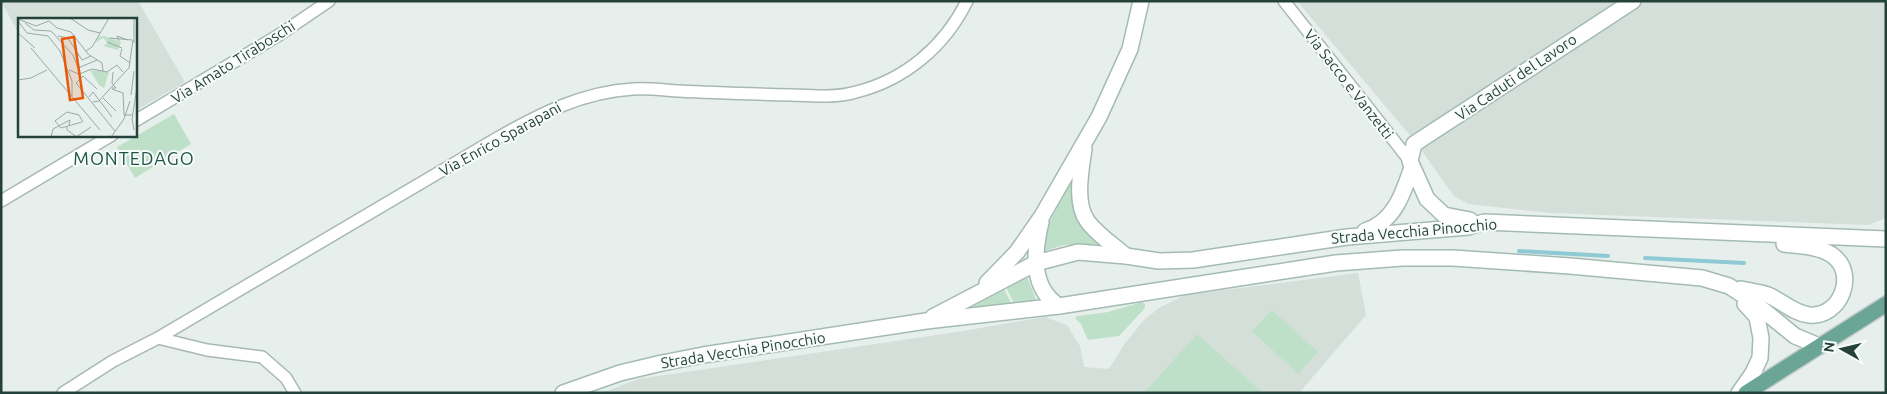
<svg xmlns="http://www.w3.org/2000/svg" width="1887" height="394" font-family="Ubuntu,sans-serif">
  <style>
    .built { fill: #d4dfda }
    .green { fill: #bfe0c8 }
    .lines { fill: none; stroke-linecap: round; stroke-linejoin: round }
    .stream { stroke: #8ec9d4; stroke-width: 4 }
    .street-casing { stroke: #a8b8b2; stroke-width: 14 }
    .secondary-casing { stroke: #a4bbb3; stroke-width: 18 }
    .primary-casing { stroke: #c2cac8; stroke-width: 18 }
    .street { stroke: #fff; stroke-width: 11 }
    .secondary { stroke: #fff; stroke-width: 15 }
    .primary { stroke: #6aa596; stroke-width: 15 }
    .labels { text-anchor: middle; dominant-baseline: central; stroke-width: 4; stroke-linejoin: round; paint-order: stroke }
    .street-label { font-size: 15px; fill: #24423a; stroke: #f7fbf9 }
    .quarter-label { font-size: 18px; letter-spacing: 1px; fill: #1f5548; stroke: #f7fbf9 }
    .inset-road { fill: none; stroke: #98aaa4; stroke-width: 1 }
    .view { fill: #e8590c; fill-opacity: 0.15; stroke: #e8590c; stroke-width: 2.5 }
    .inset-edge { fill: none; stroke: #24423a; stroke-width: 2.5 }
  </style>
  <rect width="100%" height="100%" fill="#e6efeb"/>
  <g class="built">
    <path d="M1,1H138L185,82L135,111V19H19V34Z"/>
    <path d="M1297,1H1886V218L1868,225L1550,213L1468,204L1454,196L1413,139Z"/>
    <path d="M1358,273L1366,315L1299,393H601L638,379L957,332L1045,317L1067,325L1080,346L1084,367L1109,369L1125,343L1144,320L1159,308L1185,295Z"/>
  </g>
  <g class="green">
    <path d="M174,114L191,144L135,178L117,147Z"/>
    <path d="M1072,179C1072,212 1082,218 1101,244L1063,245L1042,252L1045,231Z"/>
    <path d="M1026,274L1036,300L1014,303L1006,287Z"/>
    <path d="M1004,289L1011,303L970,309V308Z"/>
    <path d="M1142,302L1145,304V308L1119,336L1088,340L1081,324L1075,318L1078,316L1108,312Z"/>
    <path d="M1272,310L1318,352L1298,374L1252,331Z"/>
    <path d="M1197,334L1263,393H1144Z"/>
  </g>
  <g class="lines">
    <g class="stream">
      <path d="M1519,251L1608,256"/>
      <path d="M1645,258L1744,263"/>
    </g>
    <defs>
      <g id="street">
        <path d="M1284,1L1410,161"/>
        <path d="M135,121L279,35L329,1"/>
        <path d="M1,201L112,135"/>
        <path d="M158,338L207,350L262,357L286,378L295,393"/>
        <path d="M63,393L113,361L158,338L499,137C542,113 583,92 633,89C648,88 664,90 679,91C716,93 754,94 792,95C813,96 836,98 856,92C905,80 945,46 967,1"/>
      </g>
      <g id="secondary">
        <path d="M1084,149C1081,170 1074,204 1088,222C1098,235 1113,245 1126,256"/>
        <path d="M1470,220L1444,215L1427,199L1410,161L1414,144L1633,1"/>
        <path d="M1041,222C1034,251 1030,288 1059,306"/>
        <path d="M1365,231C1394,222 1403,194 1412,167"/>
        <path d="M987,283L1017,252L1042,216L1099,117L1130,49L1141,1"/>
        <path d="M1741,289C1750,291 1760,292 1768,295C1782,301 1793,313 1809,315C1841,318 1858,273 1832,255C1819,246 1799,246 1784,244"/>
        <path d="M933,317L1036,263L1078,252L1126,256L1159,261L1193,260L1347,237L1468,227L1484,222L1886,239"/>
        <path d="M563,393L620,373L662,363L703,355L926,321L1059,306L1336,263L1402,258H1453L1570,266L1702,278L1729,286L1752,301L1795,336L1819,346"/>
        <path d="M1739,393L1753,373L1760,358L1761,338L1757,317L1745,304"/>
      </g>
      <path id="primary" d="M1746,393L1886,304"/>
    </defs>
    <use href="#street" class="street-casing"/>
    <use href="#secondary" class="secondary-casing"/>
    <use href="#primary" class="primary-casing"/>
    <use href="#street" class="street"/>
    <use href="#secondary" class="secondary"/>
    <use href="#primary" class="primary"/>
  </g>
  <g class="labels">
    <g class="street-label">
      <text transform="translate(233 62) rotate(-32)">Via Amato Tiraboschi</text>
      <text transform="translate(1516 77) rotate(-34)">Via Caduti del Lavoro</text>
      <text transform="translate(1349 84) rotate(52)">Via Sacco e Vanzetti</text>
      <text transform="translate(500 139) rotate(-29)">Via Enrico Sparapani</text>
      <text transform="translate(1414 231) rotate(-5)">Strada Vecchia Pinocchio</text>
      <text transform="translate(743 350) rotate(-9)">Strada Vecchia Pinocchio</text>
    </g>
    <g class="quarter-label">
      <text x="134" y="158">MONTEDAGO</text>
    </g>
  </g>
  <g transform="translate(18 18)">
    <rect width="119" height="119" fill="#e6efeb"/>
    <path d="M86,18L103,24L100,32L85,28L90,25L85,20L77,25L81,19ZM72,52L91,54L86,70L81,67Z" fill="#bfe0c8"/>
    <path class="inset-road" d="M52,0L70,12L82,15M116,0V25M0,1L18,8L31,3L39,10L53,14L70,36L84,45L85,53M0,3L9,15L30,18L42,33L54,63V78M7,5L16,12L33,13L55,37L60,50L79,42M0,15L17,30M40,18L50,20L64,42L73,38M91,20L114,22M101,23L99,18L110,22M89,24L104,30M13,30L82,112M104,31L102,38L112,45M68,33L74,29L91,0M51,52L61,56L74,51L89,54L99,47L105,54M106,55L111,50L115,22M0,62L13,60L29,52M58,65L97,113M58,65L65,58L79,71M94,70H98L94,65L95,54M94,71L105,75L106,97H115M113,77L116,53M71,79L75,74L94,99M85,80L98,93M75,84L81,83L107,54M64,104L43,110L37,103L49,94L61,97L65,104M49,109V112L59,119M116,112L114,101L119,69M33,119L35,111L52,102L51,107M58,119L73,109M93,119L106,101L112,83"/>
    <path class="view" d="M56,19L65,80L52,82L44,21Z"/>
    <rect width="119" height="119" class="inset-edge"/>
  </g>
  <rect width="1887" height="394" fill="none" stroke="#24423a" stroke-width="5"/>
  <g transform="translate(1842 349) rotate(278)" stroke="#f7fbf9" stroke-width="4" paint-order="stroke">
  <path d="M0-4L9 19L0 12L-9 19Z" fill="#24423a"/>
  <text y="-8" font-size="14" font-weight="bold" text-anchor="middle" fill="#24423a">N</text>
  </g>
</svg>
